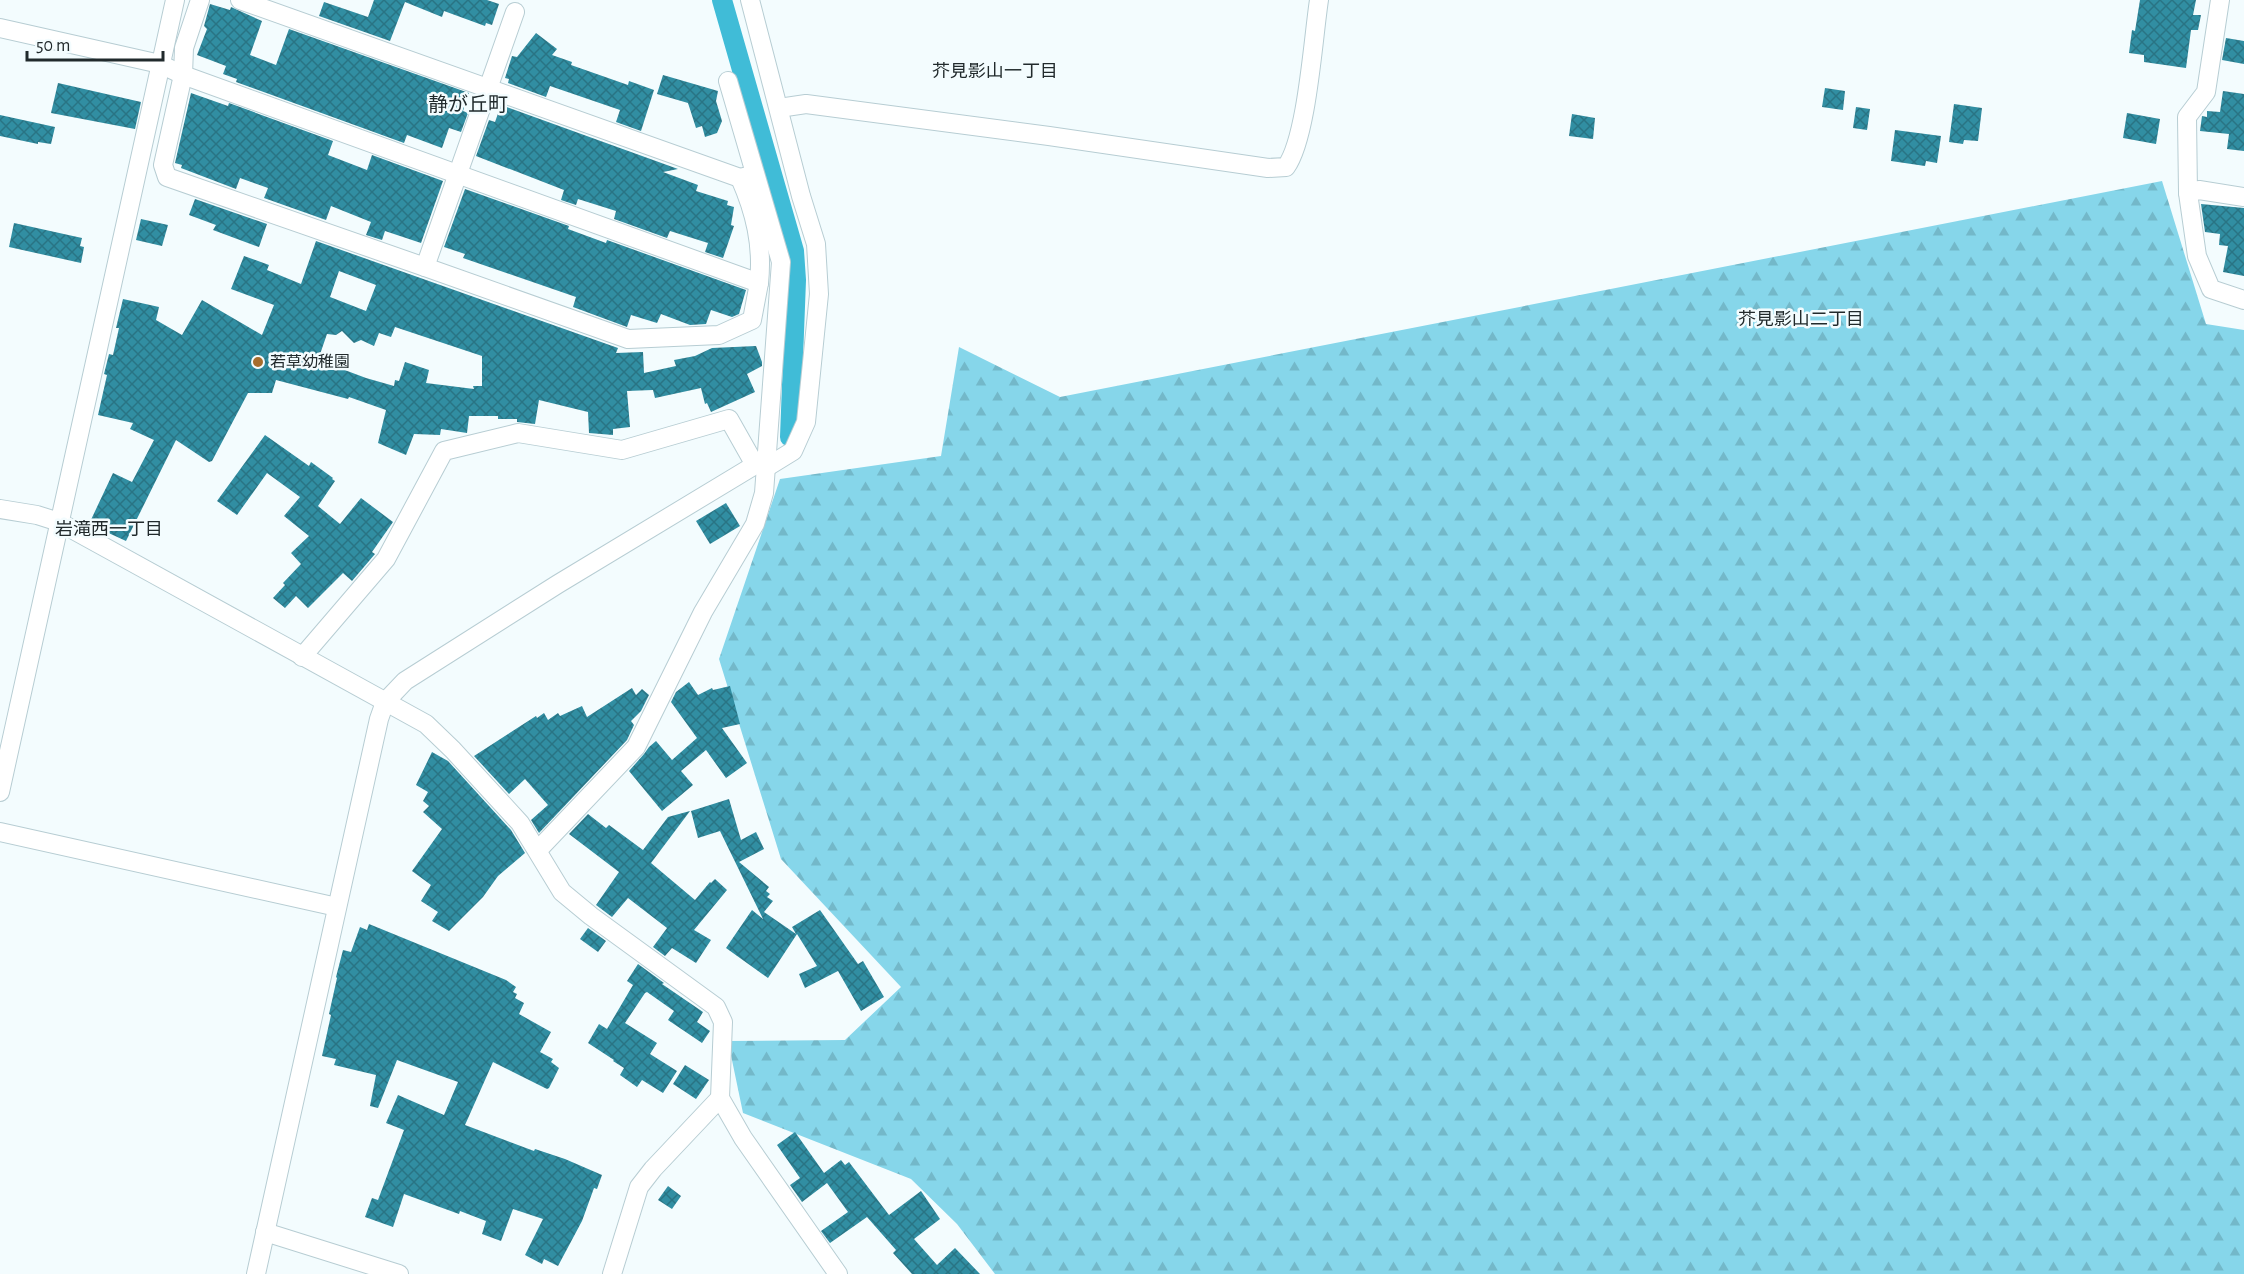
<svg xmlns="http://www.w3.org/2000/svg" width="2244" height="1274" font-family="'Alegreya Sans','Noto Sans JP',sans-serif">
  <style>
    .forest { fill: url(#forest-firs) }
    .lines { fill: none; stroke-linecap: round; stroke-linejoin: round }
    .canal { stroke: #40bcd7; stroke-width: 20 }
    .building { fill: url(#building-cross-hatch); fill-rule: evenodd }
    .minor-casing { stroke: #b7cdd3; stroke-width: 20 }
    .minor { stroke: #fff; stroke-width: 18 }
    .poi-dot { fill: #a76d2d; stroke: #f3fcfe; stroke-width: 2 }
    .labels { text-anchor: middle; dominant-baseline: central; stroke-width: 5; stroke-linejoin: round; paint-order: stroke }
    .poi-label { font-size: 16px; fill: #212a2c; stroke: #f3fcfe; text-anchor: start }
    .neighbourhood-label { font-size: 18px; fill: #212a2c; stroke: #f3fcfe }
    .quarter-label { font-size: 20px; fill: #212a2c; stroke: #f3fcfe }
  </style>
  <defs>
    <pattern id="forest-firs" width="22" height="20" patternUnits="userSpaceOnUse" patternTransform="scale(1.5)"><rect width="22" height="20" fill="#86d6ea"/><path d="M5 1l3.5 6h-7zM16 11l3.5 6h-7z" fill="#73b8c9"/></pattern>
    <pattern id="building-cross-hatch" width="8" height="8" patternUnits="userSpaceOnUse" patternTransform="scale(1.5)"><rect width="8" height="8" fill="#318ea2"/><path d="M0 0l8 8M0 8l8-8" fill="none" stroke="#297484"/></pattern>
  </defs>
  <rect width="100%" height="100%" fill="#f3fcfe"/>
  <path class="forest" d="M2162,181L2206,324L2244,330V1274H995L957,1224L911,1179L743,1113L728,1041L845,1040L901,987L781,859L719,659L780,479L941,456L959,347L1060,397Z"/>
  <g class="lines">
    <path class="canal" d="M722,0L794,251L796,280L790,437"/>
  </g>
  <g class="building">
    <path d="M374,0H487L499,4L492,25L486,23L485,26L444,11L442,17L405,2L390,41L319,16L324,2L368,17Z"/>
    <path d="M2140,0H2196L2193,15H2201L2198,30H2191L2186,68L2144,62V55L2129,53L2132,30L2135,31Z"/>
    <path d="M210,4L230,10L231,7L262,21L250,55L276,65L289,29L469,93L463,111L468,113L461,132L449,128L442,148L407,135L404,143L236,82L237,79L223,74L226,66L197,55L207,29L204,26Z"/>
    <path d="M536,33L557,49L552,55L572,62L571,65L628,85L629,81L654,90L641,131L616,122L620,110L550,86L546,97L508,83L509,79L505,78L512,56L517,57Z"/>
    <path d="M2226,38L2244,41V64L2222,60Z"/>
    <path d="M663,75L718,91L716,101L722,121L717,133L705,137L702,126L696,128L688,103L657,94Z"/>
    <path d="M58,83L141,102L135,129L51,113Z"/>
    <path d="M1825,88L1845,91L1843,110L1822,107Z"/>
    <path d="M2223,91L2244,94V151L2227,149L2229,134L2200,131L2202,116L2207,117V111L2220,112Z"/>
    <path d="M191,93L228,106L229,103L333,141L328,155L367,170L372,155L443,181L421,243L385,231L382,240L366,235L371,222L331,206L326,220L264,198L268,188L240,178L236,189L181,168L182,165L175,163Z"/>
    <path d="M1954,104L1982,108L1978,141L1964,140L1963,144L1949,142Z"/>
    <path d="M501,105L678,169L663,172L698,185L696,191L728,201L727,205L734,207L731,225L734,226L723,258L705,252L708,243L670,231L667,238L614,219L616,211L578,199L576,205L561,200L564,190L476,156L489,120L495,122Z"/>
    <path d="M1856,107L1870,109L1867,130L1853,128Z"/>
    <path d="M2127,113L2160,119L2156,144L2123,138Z"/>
    <path d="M1572,114L1595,118L1593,139L1569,136Z"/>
    <path d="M0,115L55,127L51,144L38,142V144L0,136Z"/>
    <path d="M1895,130L1941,136L1937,163L1926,161L1925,166L1891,161Z"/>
    <path d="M465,189L569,226L568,229L606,243L607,240L746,290L739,314L732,317L711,310L706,324L690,325L661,314L657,323L631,315L627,327L573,307L576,297L463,258L465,254L444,247Z"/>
    <path d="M195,199L267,224L259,247L213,230L216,225L189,215Z"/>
    <path d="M2201,204L2244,208V276L2223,272L2228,246L2219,245L2220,234L2205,232Z"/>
    <path d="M141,219L168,225L162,246L136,240Z"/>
    <path d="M14,223L82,238L80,246L84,247L81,263L9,247Z"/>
    <path d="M316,241L618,348L616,353L643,352L644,373L676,366L674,360L695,356L712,348L756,346L762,362V366L747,374L755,392L711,412L707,403L705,404L701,388L655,398L653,390L627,391L630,427L613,429V435L589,433L588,412L539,400L535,424L517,422V419H498V416H469L467,433L441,429L440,435L414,434L406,455L378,443L386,410L349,397L348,399L276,380L272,393H248L212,461L209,462L176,440L126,541L89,524L113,473L132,482L154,440L130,429L133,423L98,415L107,375L104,374L109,354L113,355L119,328H116L123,299L159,307L156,320L182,335L202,300L262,335L274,305L231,289L244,256L269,265L267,270L301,284ZM339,271L376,285L366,311L330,297ZM395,327L482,356V386H473L474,389L426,383L429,370L405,362L399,381L395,380L394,386L366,378L318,360L327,334L336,335L342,331L354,343L361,340L374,346L379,333L391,337Z"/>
    <path d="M265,435L309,466L311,462L333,478L332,479L335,481L318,506L340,524L361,498L393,522L372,552L375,554L352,581L343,573L308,608L296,596L285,608L273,598L285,585L283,583L301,564L291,553L309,536L284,516L300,497L267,473L237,515L217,501Z"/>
    <path d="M726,503L740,526L710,544L696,521Z"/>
    <path d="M689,682L698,695L712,688L713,690L730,686L740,724L722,728L747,763L726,778L706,750L681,771L693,785L662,811L629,771L644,754L649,747L656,741L672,760L697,738L671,702L676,692Z"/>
    <path d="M632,688L636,695L642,689L649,695L641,711L631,721L634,725L627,740L539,833L531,820L548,805L525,779L509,794L474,756L536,716L537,718L544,713L548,720L558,713L560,716L582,706L587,717Z"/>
    <path d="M432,752L448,761L511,830L525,853L498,876L483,897L449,931L432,921L438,912L421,901L431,885L412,871L442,829L423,812L429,806L423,801L428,792L416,785Z"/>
    <path d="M729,799L741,840L756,832L764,849L739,862L769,887L766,891L770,894L767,897L773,901L764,912L796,934L792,927L820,910L858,964L863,961L884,997L861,1011L838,971L805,988L799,974L817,966L797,934L768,978L726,948L752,910L763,919L720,831L698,838L691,811Z"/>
    <path d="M690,811L651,863L695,900L710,882L711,883L715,879L727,890L694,930L711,940L696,963L672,948L665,956L653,947L667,928L628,898L612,917L596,905L619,872L569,834L588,814L606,828L609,825L643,850L668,817Z"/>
    <path d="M369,924L506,980L516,987L513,992L517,994L515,998L524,1003L519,1014L551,1032L540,1052L553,1059L551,1062L559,1068L549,1088L547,1089L493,1062L465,1125L534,1151L535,1149L565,1159L602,1175L597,1189L594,1188L582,1221L558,1266L544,1259L542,1264L525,1255L543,1219L513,1209L501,1241L482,1234L486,1221L460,1211L459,1214L404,1194L393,1227L365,1217L372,1198L378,1200L404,1130L386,1123L398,1095L444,1115L458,1082L397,1060L378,1108L370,1106L376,1075L334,1065L336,1059L322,1056L331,1015L329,1014L337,978L336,977L343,950L351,952L360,927L367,930Z"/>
    <path d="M588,928L606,941L598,952L580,939Z"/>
    <path d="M638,964L664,983L662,984L703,1012L697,1022L710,1031L702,1043L668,1020L674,1011L647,992L645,993L625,1023L657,1043L650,1054L677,1071L663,1093L642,1080L637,1087L620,1075L624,1068L613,1061L614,1060L588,1043L599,1024L607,1029L633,985L627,981Z"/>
    <path d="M685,1065L709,1080L696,1099L673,1084Z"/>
    <path d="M795,1132L824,1173L841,1160L845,1165L849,1162L889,1215L921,1191L940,1219L914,1239L937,1265L955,1248L980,1274H912L893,1253L896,1250L867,1217L830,1243L821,1231L848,1212L827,1183L802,1202L790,1185L800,1178L777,1145Z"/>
    <path d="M668,1186L681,1196L672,1209L658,1200Z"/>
  </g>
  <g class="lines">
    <defs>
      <g id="minor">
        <path d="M200,0L184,48L183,75L163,165L167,177L425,267"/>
        <path d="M240,0L740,178L752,175"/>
        <path d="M2220,0L2206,92L2187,117L2188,193L2197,256L2211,289L2244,300"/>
        <path d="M515,12L425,267L628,339L719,335L752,320L759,283"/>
        <path d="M0,28L160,64L183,75L759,283C763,245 755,212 740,178"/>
        <path d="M779,108L806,104L1049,136L1268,168L1286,167C1307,138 1313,39 1319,0"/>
        <path d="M2188,193L2199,190L2244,197"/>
        <path d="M0,509L37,515L59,522L426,724L453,750L520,823L562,892L591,916L716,1007L723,1022L720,1098L743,1138L838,1274"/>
        <path d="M302,657L386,559L444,451L518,433L622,450L729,419L755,465"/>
        <path d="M0,792L175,0"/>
        <path d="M0,832L337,907"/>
        <path d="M538,850L636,747L703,612L755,524L764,493L781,262L728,81"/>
        <path d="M265,1232L399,1274"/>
        <path d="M256,1274L379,719L385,702L405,681L558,584L755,465L767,467L793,451L806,422L819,294L816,244L801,196L750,0"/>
        <path d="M612,1274L639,1187L653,1169L720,1098"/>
      </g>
    </defs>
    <use href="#minor" class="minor-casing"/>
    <use href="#minor" class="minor"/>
  </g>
  <circle class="poi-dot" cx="258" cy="362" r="6"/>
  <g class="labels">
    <g class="poi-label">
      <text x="270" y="362">若草幼稚園</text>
    </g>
    <g class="neighbourhood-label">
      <text x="995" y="72">芥見影山一丁目</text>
      <text x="1801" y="320">芥見影山二丁目</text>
      <text x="109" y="530">岩滝西一丁目</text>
    </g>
    <g class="quarter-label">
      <text x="468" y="105">静が丘町</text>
    </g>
  </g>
  <path d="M27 51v9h136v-9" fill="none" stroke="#212a2c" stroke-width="3"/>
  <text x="36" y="51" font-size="18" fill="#212a2c" stroke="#f3fcfe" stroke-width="4.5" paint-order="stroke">50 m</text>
</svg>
